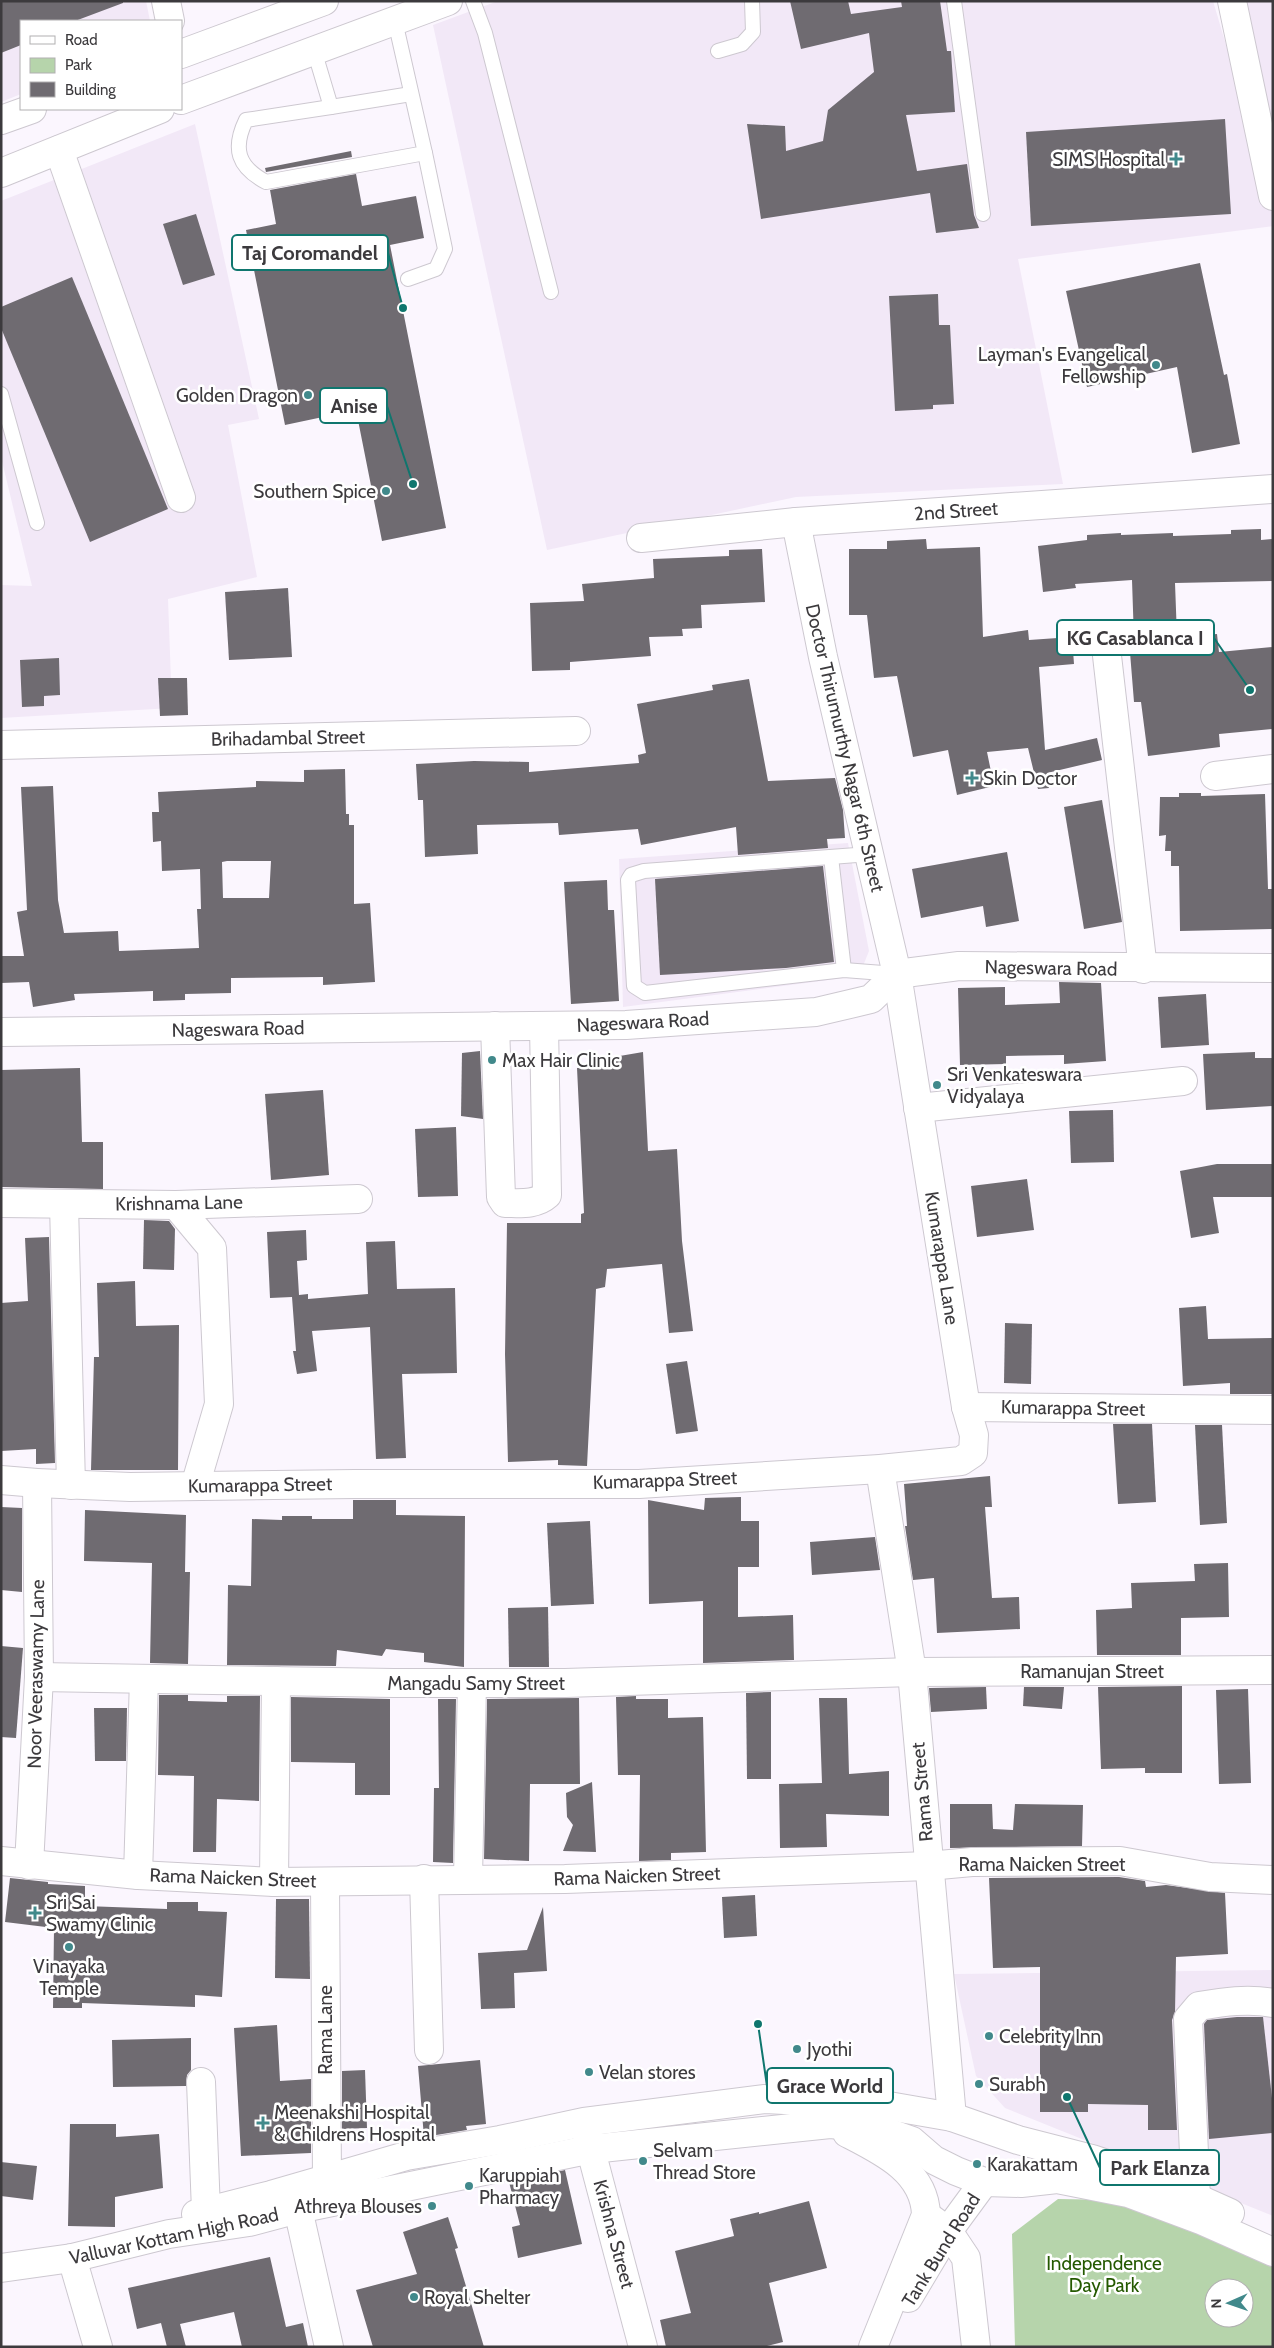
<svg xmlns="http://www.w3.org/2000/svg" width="1274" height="2348" font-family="Cabin,sans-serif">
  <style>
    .built { fill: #f2e8f7 }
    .green { fill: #b6d4ab; fill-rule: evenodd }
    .building { fill: #6f6b71; fill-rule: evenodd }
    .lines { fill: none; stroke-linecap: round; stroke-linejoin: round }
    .lane-casing { stroke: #cdc8d0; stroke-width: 16 }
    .street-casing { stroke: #cdc8d0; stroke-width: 30 }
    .secondary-casing { stroke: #cdc8d0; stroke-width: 30 }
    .primary-casing { stroke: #cdc8d0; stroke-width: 30 }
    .lane { stroke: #fff; stroke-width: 14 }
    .street { stroke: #fff; stroke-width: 28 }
    .secondary { stroke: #fff; stroke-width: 28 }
    .primary { stroke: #fff; stroke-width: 28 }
    .poi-dot { fill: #41898b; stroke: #fff; stroke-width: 2 }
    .labels { text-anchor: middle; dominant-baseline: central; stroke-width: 5; stroke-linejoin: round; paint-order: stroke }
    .poi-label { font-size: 19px; fill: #3c3a3d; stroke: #fff; text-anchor: start }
    .street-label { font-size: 19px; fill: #3c3a3d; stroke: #fff }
    .park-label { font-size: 19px; fill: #245900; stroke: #fff }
    .leader { fill: none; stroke: #0f766e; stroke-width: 2 }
    .callout-dot { fill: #0f766e; stroke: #fff; stroke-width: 2 }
    .callout { fill: #fff; stroke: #0f766e; stroke-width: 2 }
    .callout-label { font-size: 20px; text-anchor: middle; font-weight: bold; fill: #3c3a3d }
  </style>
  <rect width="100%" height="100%" fill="#fbf6fe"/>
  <g class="built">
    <path d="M1,1H146L150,21H21V94L1,102Z"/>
    <path d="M498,1H1213L1273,204V226L1018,259L1063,484L796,497L547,550L433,25Z"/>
    <path d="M1245,1H1273V124Z"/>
    <path d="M195,124L259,419L228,425L257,577L168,599L172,708L1,718V585L32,586L1,457V201Z"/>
    <path d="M848,843L869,951L859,976L623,1007L619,859Z"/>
    <path d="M1273,1970V2216L1005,2108L976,2076L954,1974Z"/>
  </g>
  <path class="green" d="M1058,2199L1118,2200L1273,2266V2347H1015L1012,2234ZM1214,2288H1244V2318H1214Z"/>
  <g class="building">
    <path d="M1,1H123V3L75,21H21V45L1,53Z"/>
    <path d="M790,1H848L851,14L902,7L901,1H940L947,51H951L955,112L906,115L917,171L967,164L974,215L979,228L936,233L930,193L761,219L747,124L785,126L786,151L823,141L828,110L874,72L869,33L801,49Z"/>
    <path d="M1225,119L1231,214L1031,226L1026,132Z"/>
    <path d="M351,151L352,157L266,172L265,168Z"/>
    <path d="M356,174L362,206L416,196L424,238L390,245L446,528L382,541L356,410L285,425L246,230L276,224L270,190Z"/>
    <path d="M196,214L215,275L183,285L163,224Z"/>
    <path d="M1200,263L1224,375L1227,374L1240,444L1192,453L1177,367L1087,387L1066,291Z"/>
    <path d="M72,277L168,509L90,542L1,328V307Z"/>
    <path d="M938,294L939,325H950L954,404L933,405V409L895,411L889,296Z"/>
    <path d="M1261,529V540L1273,539V581L1175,583L1177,637L1217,634L1219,652L1273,647V729L1219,734L1220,747L1148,756L1141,702H1134L1129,640H1134L1132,580L1075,584L1076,588L1043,592L1038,546L1087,540V535L1121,533V535L1173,533V536L1231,534V530Z"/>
    <path d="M926,539L927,549L980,547L983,637L1028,630L1029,640L1072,637L1074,664L1039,667L1045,750L1097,738L1102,760L1047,773L1049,788L1038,789L1028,748L987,752L994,786L957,795L948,750L913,757L897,676L874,678L867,615H849V549H887V541Z"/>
    <path d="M762,549L765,602L701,605L702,628L682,629L683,636L649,637L651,656L570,662V670L532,671L530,603L584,601L582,584L654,578L653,559L729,556V550Z"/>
    <path d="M288,588L292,657L229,660L225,592Z"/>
    <path d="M59,658L60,695L44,696V706L22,707L20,660Z"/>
    <path d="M158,678H187L188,715L160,716Z"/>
    <path d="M749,679L768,781L835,778L843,810L845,838L827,839L828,848L738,855L736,827L641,845L638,829L559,835L558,823L477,825L478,854L425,857L423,800H418L416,764L474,761L529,762V772L639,763L638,755L646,753L637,704L713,690L712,685Z"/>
    <path d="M345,769L346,814H349V825H354V904L370,903L375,982L323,985V977L231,978V993L185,994V1000L153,1001V991L74,994L75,1000L33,1007L29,982L1,983V956H24L17,912L27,910L21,787L53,786L58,900L64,933L118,931L119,951L199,948L197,909H201L200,869L162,871L161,841L153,842L152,812H159L158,792L256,787V781L304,782V770ZM227,861H271L269,898H223L222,862Z"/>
    <path d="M1179,793H1201V796L1265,794L1268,889H1273V929L1180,931L1179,866H1171V851H1165L1166,835L1159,836L1160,797H1179Z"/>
    <path d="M1102,800L1122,922L1084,929L1064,807Z"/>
    <path d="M1007,852L1019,921L986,927L983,906L921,918L912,869Z"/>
    <path d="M823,866L834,962L786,968L660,975L655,879Z"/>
    <path d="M607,880L608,910H614L619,1001L571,1004L564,882Z"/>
    <path d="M1059,982L1101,983L1106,1061L1064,1064V1055L1006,1056V1064L960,1065L958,988L1005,987V1005L1060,1003Z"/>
    <path d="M1206,994L1209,1045L1161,1048L1158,997Z"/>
    <path d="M480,1051L483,1119L461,1116L462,1053Z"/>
    <path d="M643,1052L648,1151L677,1149L682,1241L693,1331L669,1333L662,1264L607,1269L605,1287L596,1289L587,1466L558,1465V1460L508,1462L505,1354L507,1223H581V1214L584,1213L577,1068L608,1066V1058Z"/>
    <path d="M1255,1052V1058H1273V1106L1206,1110L1203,1054Z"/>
    <path d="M80,1068L82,1142H103V1189L1,1187V1070Z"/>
    <path d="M323,1090L329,1175L271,1180L265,1094Z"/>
    <path d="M1113,1110L1114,1162L1071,1163L1069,1111Z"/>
    <path d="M456,1127L458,1196L418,1197L415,1129Z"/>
    <path d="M1217,1164H1273V1197H1213L1219,1233L1191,1238L1180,1171Z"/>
    <path d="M1027,1179L1034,1230L977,1237L971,1186Z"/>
    <path d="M144,1220L169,1221L175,1229L174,1270L143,1269Z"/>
    <path d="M306,1230L307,1260L297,1261L299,1295L308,1294V1299L368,1294L366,1242L395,1241L397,1289L455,1288L457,1373L402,1374L406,1458L376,1459L370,1327L312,1331L317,1371L297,1374L293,1351H296L292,1297L270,1298L267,1232Z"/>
    <path d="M49,1237L55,1463L36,1464V1449L1,1451V1303L28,1301L25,1238Z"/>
    <path d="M135,1281L136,1326L179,1325L178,1470H91L94,1357H99L97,1283Z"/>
    <path d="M1206,1306L1208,1339L1273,1338V1394H1230V1383L1183,1386L1179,1308Z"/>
    <path d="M1005,1323L1032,1324L1031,1384L1004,1383Z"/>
    <path d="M687,1361L698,1431L676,1434L666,1364Z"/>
    <path d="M1113,1424H1152L1156,1502L1118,1504Z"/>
    <path d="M1195,1425H1222L1227,1523L1200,1525Z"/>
    <path d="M990,1476L992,1507H985L992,1598L1019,1597L1020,1629L937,1633L934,1578L913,1580L905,1526H907L904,1484Z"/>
    <path d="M741,1497V1521H759V1567H738V1617L793,1615L794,1660L703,1663V1601L649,1604L648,1500L704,1510L705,1498Z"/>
    <path d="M353,1500H396V1515L465,1516L464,1667L424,1662V1653L386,1649L382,1656L337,1650L336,1666L227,1665L228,1585L251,1586L252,1519L282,1520V1516H312V1519H353Z"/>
    <path d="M1,1507L22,1508V1592L1,1590Z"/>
    <path d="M85,1510L186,1515L185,1572H190L188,1664L150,1663L152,1563L84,1561Z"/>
    <path d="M590,1521L594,1604L551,1606L547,1523Z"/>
    <path d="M875,1537L880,1570L812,1575L810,1542Z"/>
    <path d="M1228,1563L1229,1617L1181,1618V1655H1097L1096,1610L1132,1608L1131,1583L1195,1581L1194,1564Z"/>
    <path d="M548,1607L549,1667H509L508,1608Z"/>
    <path d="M1,1646L23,1648L16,1738L1,1737Z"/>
    <path d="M1182,1686V1773H1145V1768L1101,1769L1098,1687Z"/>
    <path d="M986,1687L987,1709L931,1712L929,1688Z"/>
    <path d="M1024,1687H1064L1062,1709L1023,1706Z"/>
    <path d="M1248,1689L1251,1783L1219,1784L1216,1690Z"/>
    <path d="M771,1692V1779H747L746,1693Z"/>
    <path d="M159,1695H188V1701L227,1702V1696H260L259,1801L217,1799L216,1852H193L194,1776L158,1775Z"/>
    <path d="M636,1696V1699H668V1718L703,1717L706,1852L671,1853V1860L639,1861L640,1775H618L616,1697Z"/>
    <path d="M291,1697L390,1699V1795H355V1763L291,1762Z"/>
    <path d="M579,1698L580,1784H530L529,1861L484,1859L487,1699Z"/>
    <path d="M819,1698H847L849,1774L889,1771V1816L826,1814L827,1847L780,1848L779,1784L822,1783Z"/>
    <path d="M438,1699H456L453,1863L433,1862L434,1788H439Z"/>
    <path d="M94,1708H127L126,1761H95Z"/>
    <path d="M592,1782L596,1852L563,1851L573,1825L567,1817L566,1793Z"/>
    <path d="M950,1804H992L993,1829L1013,1830L1015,1804L1083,1805L1082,1846L950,1848Z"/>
    <path d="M1119,1877L1145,1881L1146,1887L1166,1885L1225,1893L1228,1954L1176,1957L1175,2012L1172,2020L1177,2130H1148V2105L1088,2104V2112H1040V1967L993,1968L989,1878Z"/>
    <path d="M10,1878L48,1882V1884L85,1886V1906L167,1909V1902H198V1911L227,1912L222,1997L195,1995V2007L82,2003V2008H53L54,1928L5,1922Z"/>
    <path d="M755,1895L757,1936L724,1938L722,1897Z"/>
    <path d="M276,1899H309L310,1979L275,1978Z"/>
    <path d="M543,1907L547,1971L514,1973L515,2008L481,2009L478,1953L527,1950Z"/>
    <path d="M1237,2017H1263L1273,2107V2133L1209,2139L1204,2024L1207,2020Z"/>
    <path d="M277,2025L280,2081L311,2079V2153L241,2156L234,2028Z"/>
    <path d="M191,2038V2070L187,2075L186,2086L113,2087L112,2040Z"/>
    <path d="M480,2060L486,2124L466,2126L467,2130L424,2137L418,2066Z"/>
    <path d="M365,2070L367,2128L342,2129V2071Z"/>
    <path d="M70,2124H116V2137L159,2134L163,2188L115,2197V2227L68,2226Z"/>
    <path d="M1,2162L37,2166L33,2200L1,2196Z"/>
    <path d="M565,2170L582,2244L518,2258L512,2227L520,2225L509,2182Z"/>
    <path d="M809,2201L827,2268L769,2283L783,2342L763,2347H666L660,2320L691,2313L675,2251L734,2236L730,2219L759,2212V2214Z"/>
    <path d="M448,2217L458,2248L455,2249L484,2347H373L356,2290L417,2274L403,2232Z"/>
    <path d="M270,2257L286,2327L303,2323L308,2347H242L234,2312L180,2324L186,2347H167L161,2323L137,2329L128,2288Z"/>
  </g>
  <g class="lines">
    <defs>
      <g id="lane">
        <path d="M473,1L485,33L551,292"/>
        <path d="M954,1L983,214"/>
        <path d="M314,50L331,107L246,120C232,149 238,167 266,182L425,153L395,21"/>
        <path d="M718,51L742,44L753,32L752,1"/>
        <path d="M331,107L411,94"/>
        <path d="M408,279L436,269L445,249L425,153"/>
        <path d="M1,394L37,523"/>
        <path d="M870,854L644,871L631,875L628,880L634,986L645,993L844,970L896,974"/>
        <path d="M831,857L844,970"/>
      </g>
      <g id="street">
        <path d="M166,1L170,21"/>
        <path d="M1232,1L1273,196"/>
        <path d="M59,150L181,498"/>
        <path d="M641,538L796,522L1273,489"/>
        <path d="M1106,647L1143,969"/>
        <path d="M1,745L576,731"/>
        <path d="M1215,776L1273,769"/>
        <path d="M495,1026L501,1197L505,1203C520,1203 536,1205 547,1195L544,1026"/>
        <path d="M1,1032L626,1025L816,1012L871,999L897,974L959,966L1273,968"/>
        <path d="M918,1108L1183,1081"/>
        <path d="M1,1203L176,1205L358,1199"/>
        <path d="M64,1204L71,1485"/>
        <path d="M176,1205L212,1248L219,1404L195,1486"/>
        <path d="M966,1407L1273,1410"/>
        <path d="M880,1469L912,1672L952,2117"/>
        <path d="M1,1480L37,1483L130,1487L355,1484H639L880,1469L961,1461L973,1453L974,1435L966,1407L897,974L823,657L796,522"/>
        <path d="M39,1677L394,1683H565L912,1672L1273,1670"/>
        <path d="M1,1861L138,1875L274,1882L565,1879L928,1866L972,1862L1120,1861L1210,1877L1273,1880"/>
        <path d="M29,1865L39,1677L37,1483"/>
        <path d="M138,1875L144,1679"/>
        <path d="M424,1879L429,2050"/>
        <path d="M468,1879L472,1683"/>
        <path d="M274,1882L276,1681"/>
        <path d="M325,1882L327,2179"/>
        <path d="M201,2082L206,2211"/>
        <path d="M585,2128L643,2347"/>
        <path d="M1196,2198L1188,2019L1199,2006C1223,2002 1248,1998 1273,2003"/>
        <path d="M298,2209L329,2347"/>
        <path d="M930,2218L948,2231L966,2258L976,2347"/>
        <path d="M72,2258L98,2347"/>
      </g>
      <g id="secondary">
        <path d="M847,2133C882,2151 925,2171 926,2215L873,2347"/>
        <path d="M196,2214L271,2195L406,2156L500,2140L584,2122L765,2099L883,2105L952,2117L1018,2140L1092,2159L1163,2183L1230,2213"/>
        <path d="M1,2268L72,2258L169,2234L249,2222L298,2209L592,2149L830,2124L875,2128L912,2141L934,2160L956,2171L984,2182L1021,2183L1057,2179L1128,2193L1203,2221L1273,2252"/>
        <path d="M908,2298L948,2231L984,2182"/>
      </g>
      <g id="primary">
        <path d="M181,54L324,1"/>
        <path d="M181,100L448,1"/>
        <path d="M1,120L32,109"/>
        <path d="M1,173L160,109"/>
      </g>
    </defs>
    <use href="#lane" class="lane-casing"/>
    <use href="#street" class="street-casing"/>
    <use href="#secondary" class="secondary-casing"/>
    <use href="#primary" class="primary-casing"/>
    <use href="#lane" class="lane"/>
    <use href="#street" class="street"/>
    <use href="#secondary" class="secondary"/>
    <use href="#primary" class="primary"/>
  </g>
  <g class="poi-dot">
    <path d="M1173.5 151.5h5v5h5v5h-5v5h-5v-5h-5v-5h5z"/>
    <circle cx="1156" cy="365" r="5"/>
    <circle cx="308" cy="395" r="5"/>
    <circle cx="386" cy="491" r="5"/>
    <path d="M969.5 770.5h5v5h5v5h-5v5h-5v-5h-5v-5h5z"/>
    <circle cx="492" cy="1060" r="5"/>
    <circle cx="937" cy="1085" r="5"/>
    <path d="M32.5 1905.5h5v5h5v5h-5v5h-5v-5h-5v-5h5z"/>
    <circle cx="69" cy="1947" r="5"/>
    <circle cx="989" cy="2036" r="5"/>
    <circle cx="797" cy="2049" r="5"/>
    <circle cx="589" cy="2072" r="5"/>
    <circle cx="979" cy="2084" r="5"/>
    <path d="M260.5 2115.5h5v5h5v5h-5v5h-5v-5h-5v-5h5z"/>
    <circle cx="643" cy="2161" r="5"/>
    <circle cx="977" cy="2164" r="5"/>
    <circle cx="469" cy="2186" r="5"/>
    <circle cx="432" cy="2206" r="5"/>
    <circle cx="414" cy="2297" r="5"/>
  </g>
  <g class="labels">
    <g class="poi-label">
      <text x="1165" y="159" text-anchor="end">SIMS Hospital</text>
      <text x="1146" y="354" text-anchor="end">Layman's Evangelical<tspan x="1146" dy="22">Fellowship</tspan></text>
      <text x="298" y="395" text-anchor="end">Golden Dragon</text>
      <text x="376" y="491" text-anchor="end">Southern Spice</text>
      <text x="983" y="778">Skin Doctor</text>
      <text x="502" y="1060">Max Hair Clinic</text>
      <text x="947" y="1074">Sri Venkateswara<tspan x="947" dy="22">Vidyalaya</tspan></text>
      <text x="46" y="1902">Sri Sai<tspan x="46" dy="22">Swamy Clinic</tspan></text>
      <text x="69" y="1966" text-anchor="middle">Vinayaka<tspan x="69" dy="22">Temple</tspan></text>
      <text x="999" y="2036">Celebrity Inn</text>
      <text x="807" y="2049">Jyothi</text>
      <text x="599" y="2072">Velan stores</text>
      <text x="989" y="2084">Surabh</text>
      <text x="274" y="2112">Meenakshi Hospital<tspan x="274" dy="22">&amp; Childrens Hospital</tspan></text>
      <text x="653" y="2150">Selvam<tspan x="653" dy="22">Thread Store</tspan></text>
      <text x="987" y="2164">Karakattam</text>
      <text x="479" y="2175">Karuppiah<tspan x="479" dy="22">Pharmacy</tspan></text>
      <text x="422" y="2206" text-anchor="end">Athreya Blouses</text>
      <text x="424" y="2297">Royal Shelter</text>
    </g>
    <g class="street-label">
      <text transform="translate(956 511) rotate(-4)">2nd Street</text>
      <text transform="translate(288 738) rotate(-1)">Brihadambal Street</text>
      <text transform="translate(845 748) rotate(77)">Doctor Thirumurthy Nagar 6th Street</text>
      <text transform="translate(1051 968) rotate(1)">Nageswara Road</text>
      <text transform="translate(643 1022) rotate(-3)">Nageswara Road</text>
      <text transform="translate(238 1029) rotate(-1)">Nageswara Road</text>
      <text transform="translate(179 1203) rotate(-1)">Krishnama Lane</text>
      <text transform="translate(942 1258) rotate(81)">Kumarappa Lane</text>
      <text transform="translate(1073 1408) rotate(1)">Kumarappa Street</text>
      <text transform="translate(665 1480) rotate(-2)">Kumarappa Street</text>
      <text transform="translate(260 1485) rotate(-1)">Kumarappa Street</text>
      <text x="1092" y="1671">Ramanujan Street</text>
      <text transform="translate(36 1674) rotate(-89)">Noor Veeraswamy Lane</text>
      <text x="476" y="1683">Mangadu Samy Street</text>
      <text transform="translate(922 1792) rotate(-95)">Rama Street</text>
      <text x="1042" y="1864">Rama Naicken Street</text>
      <text transform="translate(637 1876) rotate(-2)">Rama Naicken Street</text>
      <text transform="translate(233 1878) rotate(2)">Rama Naicken Street</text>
      <text transform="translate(325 2030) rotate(-90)">Rama Lane</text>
      <text transform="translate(614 2234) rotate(75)">Krishna Street</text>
      <text transform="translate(174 2236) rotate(-12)">Valluvar Kottam High Road</text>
      <text transform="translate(941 2250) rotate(-58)">Tank Bund Road</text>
    </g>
    <g class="park-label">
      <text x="1104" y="2263">Independence<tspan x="1104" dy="22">Day Park</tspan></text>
    </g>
  </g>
  <path class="leader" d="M403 308L388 253M413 484L387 406M1250 690L1214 638M758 2024L767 2086M1067 2097L1100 2168"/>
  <g class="callout-dot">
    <circle cx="403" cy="308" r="5"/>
    <circle cx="413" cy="484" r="5"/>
    <circle cx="1250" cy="690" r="5"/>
    <circle cx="758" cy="2024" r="5"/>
    <circle cx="1067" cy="2097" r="5"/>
  </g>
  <g class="callout">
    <rect x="232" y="235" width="156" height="35" rx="5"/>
    <rect x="320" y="388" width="67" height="35" rx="5"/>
    <rect x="1057" y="620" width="157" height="35" rx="5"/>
    <rect x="767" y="2068" width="126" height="35" rx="5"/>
    <rect x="1100" y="2150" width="119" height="35" rx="5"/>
  </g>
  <g class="callout-label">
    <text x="310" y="260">Taj Coromandel</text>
    <text x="354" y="413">Anise</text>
    <text x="1135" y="645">KG Casablanca I</text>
    <text x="830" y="2093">Grace World</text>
    <text x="1160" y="2175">Park Elanza</text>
  </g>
  <rect width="1274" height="2348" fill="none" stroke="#3c3a3d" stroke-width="5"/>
  <rect x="20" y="20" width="162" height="90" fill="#ffffff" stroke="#b1b0b1"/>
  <rect x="30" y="36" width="25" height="8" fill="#ffffff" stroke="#b1b0b1"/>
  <text x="65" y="45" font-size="15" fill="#3c3a3d">Road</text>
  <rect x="30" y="58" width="25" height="15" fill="#b6d4ab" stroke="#b1b0b1"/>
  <text x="65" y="70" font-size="15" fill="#3c3a3d">Park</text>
  <rect x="30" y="82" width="25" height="15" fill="#6f6b71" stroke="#b1b0b1"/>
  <text x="65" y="95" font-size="15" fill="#3c3a3d">Building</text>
  <g transform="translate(1229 2303) rotate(268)"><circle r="24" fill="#ffffff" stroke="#b1b0b1"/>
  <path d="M0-4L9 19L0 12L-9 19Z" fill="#41898b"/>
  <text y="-8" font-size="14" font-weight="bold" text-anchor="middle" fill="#3c3a3d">N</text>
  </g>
</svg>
